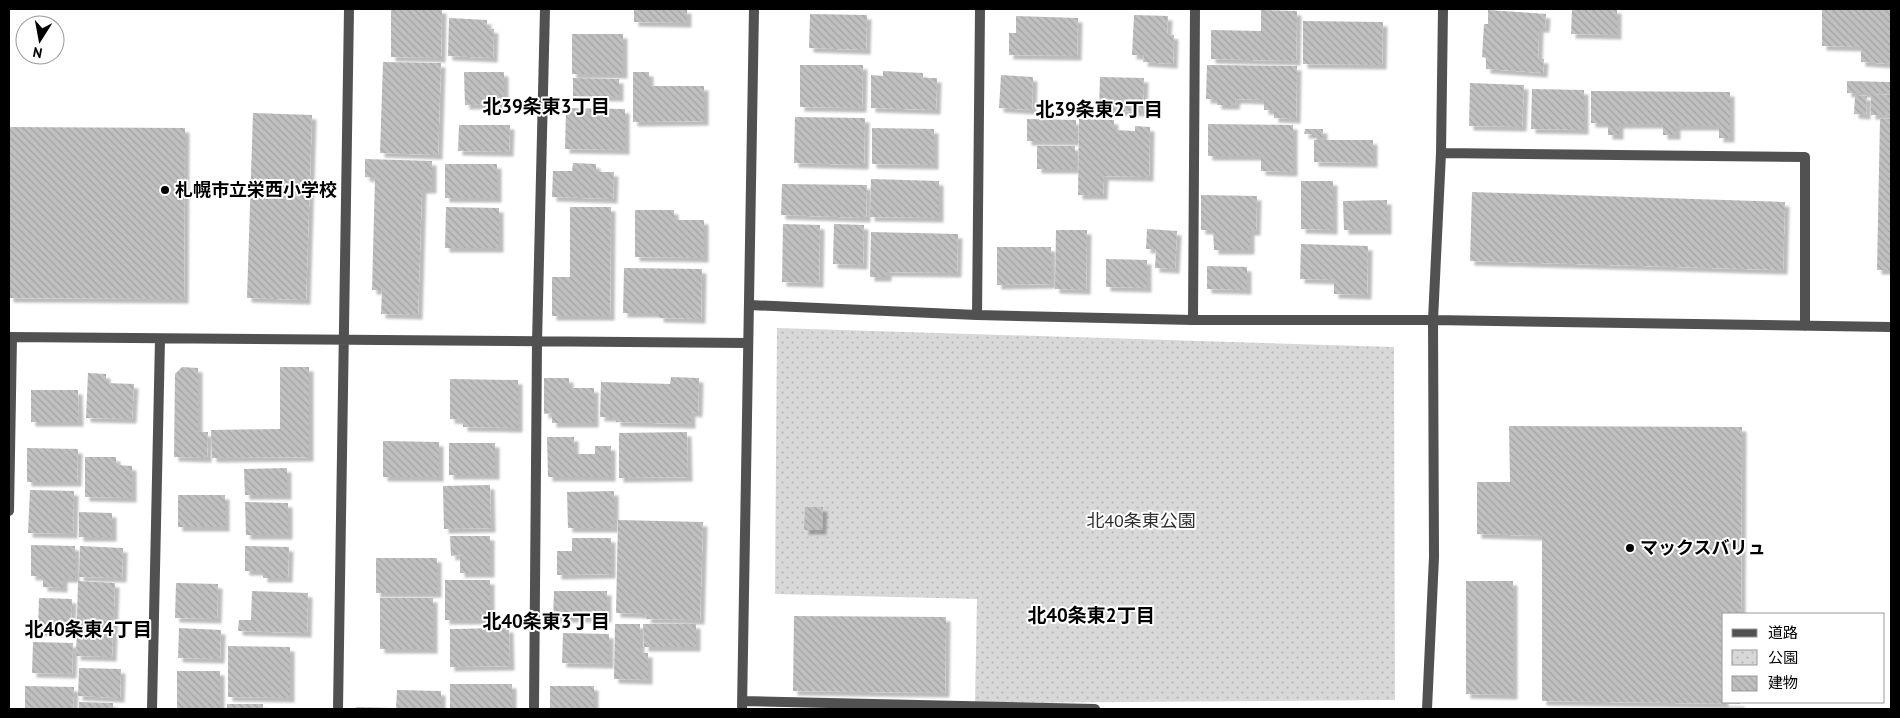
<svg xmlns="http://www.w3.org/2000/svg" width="1900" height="718" viewBox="0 0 1900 718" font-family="'PT Sans','Noto Sans JP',sans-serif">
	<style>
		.park { fill: url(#park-dots) }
		.building { fill: url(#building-back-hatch); filter: url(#shadow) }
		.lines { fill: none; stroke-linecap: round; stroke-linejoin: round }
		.minor { stroke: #515151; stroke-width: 10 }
		.poi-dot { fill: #000; stroke: #fff; stroke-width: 2 }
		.labels { text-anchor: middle; stroke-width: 4; stroke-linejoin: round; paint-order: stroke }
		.poi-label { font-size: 18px; font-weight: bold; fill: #000; stroke: #fff; text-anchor: start }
		.park-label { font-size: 18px; fill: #2f2f2f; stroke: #fff }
		.neighbourhood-label { font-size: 19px; font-weight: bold; fill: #000; stroke: #fff }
	</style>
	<defs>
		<pattern id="park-dots" width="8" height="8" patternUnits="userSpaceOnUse" patternTransform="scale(1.25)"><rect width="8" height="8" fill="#d8d8d8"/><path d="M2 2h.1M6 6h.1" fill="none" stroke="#b8b8b8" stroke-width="1.8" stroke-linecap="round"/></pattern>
		<pattern id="building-back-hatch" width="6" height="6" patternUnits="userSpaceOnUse" patternTransform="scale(1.25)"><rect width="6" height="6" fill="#c0c0c0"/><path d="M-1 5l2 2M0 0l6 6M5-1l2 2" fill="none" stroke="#a3a3a3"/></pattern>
		<filter id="shadow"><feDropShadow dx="4.5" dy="4.5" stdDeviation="1" flood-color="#0004"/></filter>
	</defs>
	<rect width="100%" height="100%" fill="#fff"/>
	<path class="park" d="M777,328L1394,347L1395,700L975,703L977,599L775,594Z"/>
	<path class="building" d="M391,9H442L441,58L391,57Z
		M634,9H687V23L634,22Z
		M1572,9H1617V35L1571,34Z
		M1822,9H1891V64L1861,62V47L1822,46Z
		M1261,10L1297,11L1296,61L1211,59V30L1261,31Z
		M1488,10L1546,14L1545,28H1539L1538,59H1544L1543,73L1486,69V58L1482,57L1484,24H1488Z
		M810,14L867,15L866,50L809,48Z
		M1134,15L1168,16L1167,34L1174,35L1173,64L1143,62L1144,55H1132Z
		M1016,16L1078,18L1077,56L1009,55V33H1016Z
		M449,18L487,20V28L494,29L493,58L448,56Z
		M1303,21L1383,22L1382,65L1303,64Z
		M572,34H623V74H572Z
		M383,62L441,63L438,155L380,153Z
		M800,65H863L862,108L800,107Z
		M1207,65L1297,66L1296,119L1274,118V110H1264V100L1236,99L1235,105H1217V99H1206Z
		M883,71L923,73V78H937L936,110L871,108V75L883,76Z
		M464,72H504V104L465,105Z
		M633,72H649V86H704V121L633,122Z
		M1001,75L1033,77L1032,110L999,108Z
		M1100,77L1144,78L1143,112L1099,110Z
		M573,78L619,79V97L573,96Z
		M1847,81L1891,82V93H1847Z
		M1470,83L1524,85L1522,127L1469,126Z
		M1532,89L1584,90V130L1531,129Z
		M1591,91L1730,92V138H1719V126H1676V135H1663V124H1619V135H1608V123H1591Z
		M1871,94L1891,95V115H1871Z
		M1855,95L1867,96L1866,115L1854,114Z
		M566,108L625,109V150L565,149Z
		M253,113L312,115L306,300L247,298Z
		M795,117L865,118L864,165L794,163Z
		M1027,119L1076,120V141H1027Z
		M1079,119L1114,120V130L1135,131V126L1150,127L1149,177L1104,176L1103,195H1078Z
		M1880,119H1891V270H1877Z
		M1208,124L1293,125V172L1261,171V156H1208Z
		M459,125H510L509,152L458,151Z
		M9,127L185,128L184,299L9,298Z
		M872,128L934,129V165L872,164Z
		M1305,129H1323V137H1312V134H1304Z
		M1314,140H1373V163L1314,162Z
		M1037,146H1075V169H1037Z
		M365,159L432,161V189H422L418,315L381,314L382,290H372L375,178L365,177Z
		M573,163L596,164V172H614L613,199L552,197L553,171H572Z
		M445,164H497V198H445Z
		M871,179L939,181V218L870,217Z
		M1301,181H1333V230L1301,229Z
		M782,184L867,185L866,218L781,215Z
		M1472,192L1785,202L1783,270L1470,261Z
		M1201,195L1257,196L1256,231H1250V250H1214L1213,230H1201Z
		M1387,200V230H1344L1343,201Z
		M446,207L499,208V248H445Z
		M570,207H611L610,316H552V277H570Z
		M635,210H674V220H704V258L635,257Z
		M783,224L820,225L819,283L782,282Z
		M834,224L864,225L863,265L833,264Z
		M1147,229L1177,231L1175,269L1155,268L1156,249H1146Z
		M1056,230H1087L1086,290L1055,289Z
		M871,232L958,234L957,273L887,272V277H870Z
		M1301,244L1368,246L1367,295L1334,294V280L1300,279Z
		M997,247H1051V284L997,285Z
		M1106,259L1147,260V288L1106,287Z
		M1207,266L1247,267V290L1207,289Z
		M624,268L702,269L701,319L659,318V313H623Z
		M182,367L198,368V432H208L207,458L174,457L175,374Z
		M280,367H309V457L212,458L211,430L280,429Z
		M88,373L106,374V383L134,384L132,419L86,418Z
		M671,377L699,378L698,413L691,412V424L616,422V417H600L601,382L670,384Z
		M544,378H569V388H594V423H552V413L544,414Z
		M450,379L518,380V428L463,427V420L450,419Z
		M31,390H78L79,422H31Z
		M1509,426L1742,427L1741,614H1724V702H1740V704L1542,701V536L1477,534V482H1510Z
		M687,432L688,477L619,478V433Z
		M547,437H574V454H595V446H611V477H548Z
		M383,441L439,442V477H383Z
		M449,443H495V475H449Z
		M27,448L78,449L77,482H27Z
		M85,457H116V465L132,466V498L85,497Z
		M287,468V495H245L244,469Z
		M490,485L491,528L444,529L443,486Z
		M30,490L74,491L73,534L28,533Z
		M614,491V528H568L567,492Z
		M178,495H225V527H178Z
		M245,502L288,503V535H246Z
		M805,507H823L822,530H804Z
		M79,512L112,513V537H79Z
		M618,520L703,522L700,620L646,619L647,614L616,613Z
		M450,536H490V573H460V555L451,556Z
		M572,538H611V574L557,575V551H572Z
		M31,545L75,546V578H63V588L43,587V576H31Z
		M80,546L123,548L122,578L79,577Z
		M245,546L289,547L288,578H263V571H245Z
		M376,558H437V593H376Z
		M445,580H490V620H445Z
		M78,581L115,583L112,657L76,656Z
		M1466,581H1513V695L1466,694Z
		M176,583L218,584L217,619L175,618Z
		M252,591L308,593L307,633L238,631L239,620H251Z
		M554,591H607V618H553Z
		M39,598L72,599L71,632L38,631Z
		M380,598H433V649H380Z
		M794,616L946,617L945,693L793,691Z
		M615,624H640V653H648V680L614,679Z
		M643,624H696V647H644Z
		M179,628L221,630L220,659L178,658Z
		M509,628L510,666L450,667V629Z
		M563,633L609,634V664L562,663Z
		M33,642L73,643L72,674L32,673Z
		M228,646L290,647V698L228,697Z
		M79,668L121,669L120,698L78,696Z
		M177,671H220V709H177Z
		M450,684H512V709H450Z
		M25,686L74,687L73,709H25Z
		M550,686H594V709H550Z
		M397,690L441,691V709H356V707L396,708Z
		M79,702L113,703V709H79Z
		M227,704H263V709H227Z"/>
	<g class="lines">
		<path class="minor" d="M1441,153L1805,157V326
			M749,305L977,315L1193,320H1433L1891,327
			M977,315L980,9
			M1193,320L1195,9
			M9,337L747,343
			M9,511L12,337
			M742,701L1095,709
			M152,709L160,339
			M338,709L349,9
			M534,709L537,343L545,9
			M742,709L754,9
			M1427,709L1434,557L1433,320L1441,153L1443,9"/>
	</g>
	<g class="poi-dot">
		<circle cx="165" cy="190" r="5"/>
		<circle cx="1630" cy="548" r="5"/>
	</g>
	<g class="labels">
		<g class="poi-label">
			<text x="175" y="196">札幌市立栄西小学校</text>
			<text x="1640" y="554">マックスバリュ</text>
		</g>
		<g class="park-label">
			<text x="1141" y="527">北40条東公園</text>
		</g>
		<g class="neighbourhood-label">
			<text x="546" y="113">北39条東3丁目</text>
			<text x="1099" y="116">北39条東2丁目</text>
			<text x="1091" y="622">北40条東2丁目</text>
			<text x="546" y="628">北40条東3丁目</text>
			<text x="88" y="636">北40条東4丁目</text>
		</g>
	</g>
	<rect width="1900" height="718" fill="none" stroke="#000000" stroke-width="20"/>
	<rect x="1722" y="613" width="162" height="90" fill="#ffffff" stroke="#999999"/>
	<rect x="1732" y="629" width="25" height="8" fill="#515151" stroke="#999999"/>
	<text x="1768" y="638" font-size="15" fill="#000000">道路</text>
	<rect x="1732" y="650" width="25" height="15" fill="url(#park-dots)" stroke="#999999"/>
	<text x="1768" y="663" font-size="15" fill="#000000">公園</text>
	<rect x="1732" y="676" width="25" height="15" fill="url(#building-back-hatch)" stroke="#999999"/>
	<text x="1768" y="688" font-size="15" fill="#000000">建物</text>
	<g transform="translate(40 40) rotate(191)"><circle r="24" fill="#ffffff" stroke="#999999"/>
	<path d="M0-4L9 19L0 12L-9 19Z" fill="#000000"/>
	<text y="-8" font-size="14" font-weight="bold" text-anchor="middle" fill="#000000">N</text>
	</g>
</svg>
